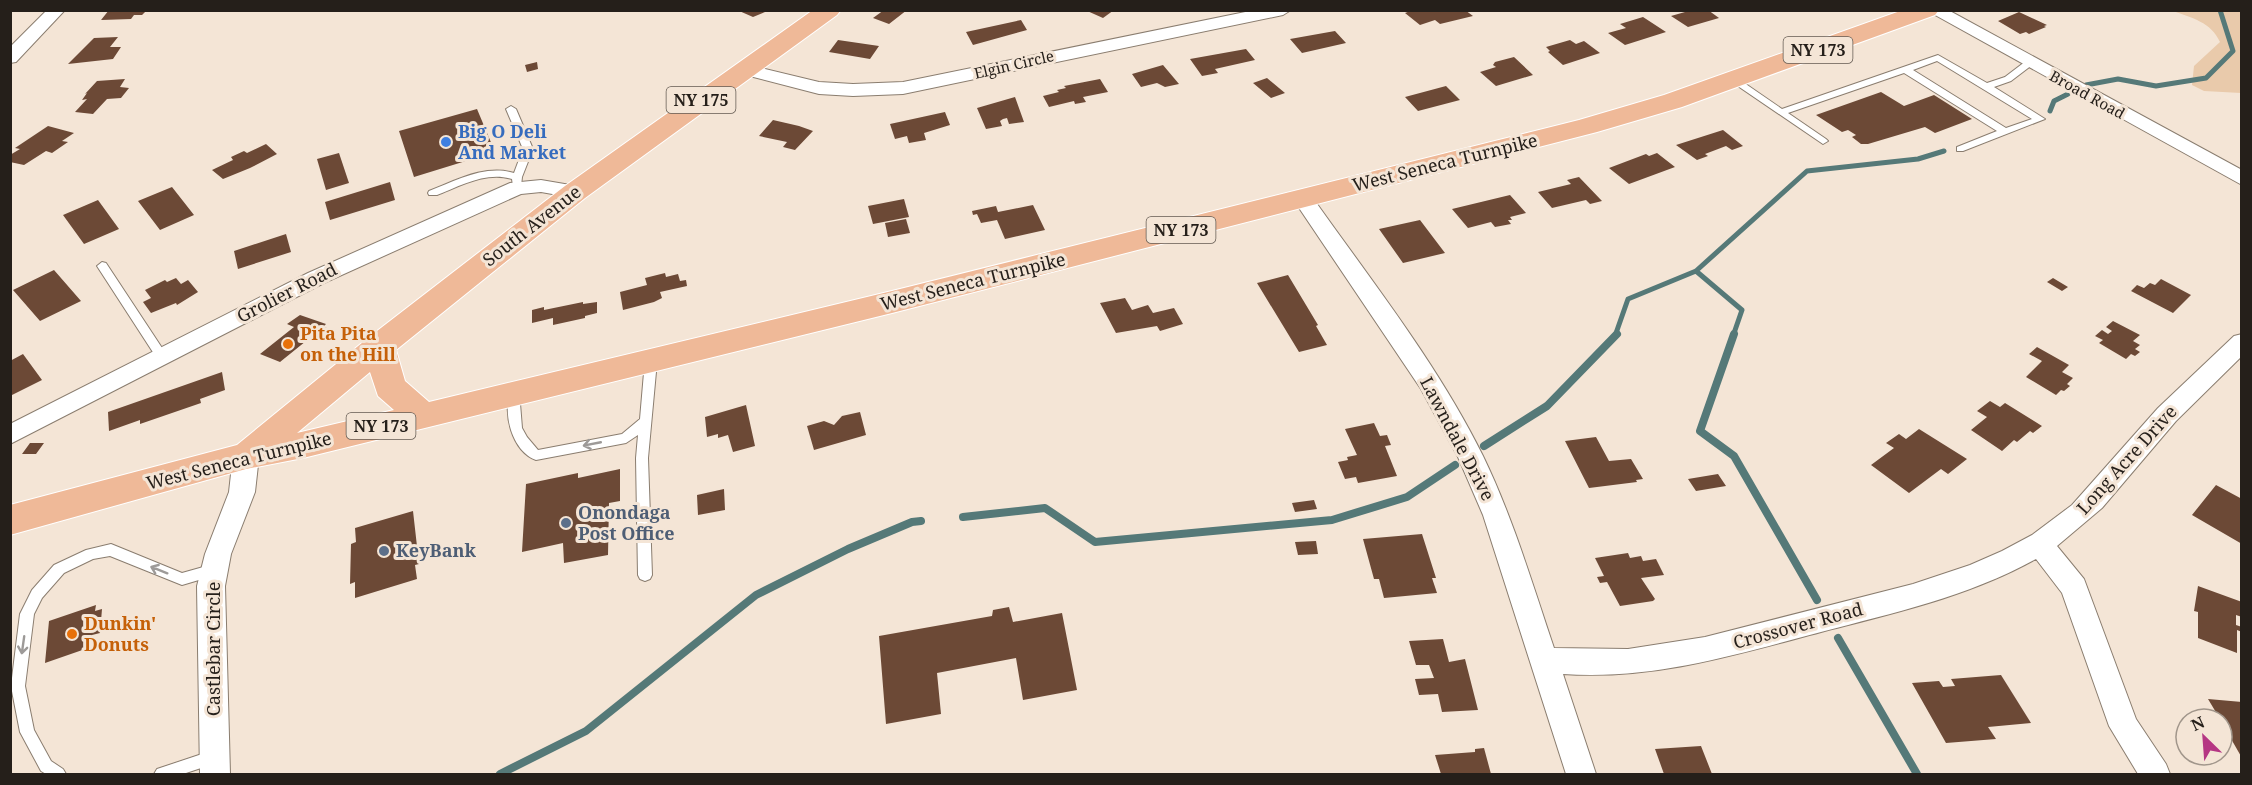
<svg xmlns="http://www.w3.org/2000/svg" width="2252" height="785" viewBox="0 0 2252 785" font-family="'Noto Serif',serif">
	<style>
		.green { fill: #e9caab }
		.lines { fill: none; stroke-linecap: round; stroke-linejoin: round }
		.stream-far1 { stroke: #557978; stroke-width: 5 }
		.stream { stroke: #557978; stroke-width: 8 }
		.building { fill: #6c4936 }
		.lane-casing { stroke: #8a7d6f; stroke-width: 2 }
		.street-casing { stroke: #8a7d6f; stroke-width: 2 }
		.primary-casing { stroke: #fff; stroke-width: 2 }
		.lane { fill: #fff; fill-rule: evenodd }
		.street { fill: #fff; fill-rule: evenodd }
		.primary { fill: #efb998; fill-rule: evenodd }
		.oneway { stroke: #9d9a98 }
		.shop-dot { fill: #3f7fe0; stroke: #f4e5d6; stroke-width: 2 }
		.food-dot { fill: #e8710a; stroke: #f4e5d6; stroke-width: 2 }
		.service-dot { fill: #5c6f8a; stroke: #f4e5d6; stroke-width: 2 }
		.labels { text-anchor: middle; stroke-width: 6; stroke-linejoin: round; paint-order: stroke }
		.far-street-label { font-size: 15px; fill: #251f1a; stroke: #f4e5d6 }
		.shield { fill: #f4e5d6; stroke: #635a52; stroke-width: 1.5 }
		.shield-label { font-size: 16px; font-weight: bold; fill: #251f1a }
		.shop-label { font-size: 18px; font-weight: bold; fill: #366cbe; stroke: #f4e5d6; text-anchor: start }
		.street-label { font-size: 18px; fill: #251f1a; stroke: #f4e5d6 }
		.food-label { font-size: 18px; font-weight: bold; fill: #c56008; stroke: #f4e5d6; text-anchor: start }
		.service-label { font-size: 18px; font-weight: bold; fill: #4e5e75; stroke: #f4e5d6; text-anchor: start }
	</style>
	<rect width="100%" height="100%" fill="#f4e5d6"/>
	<path class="green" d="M2173,11H2241V93L2204,91L2192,85L2194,66L2220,42C2211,22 2192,18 2173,11Z"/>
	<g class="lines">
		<path class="stream-far1" d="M2086,85L2118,79L2156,86L2206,78L2233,51L2220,10
			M2050,111L2054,101L2068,94
			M1696,271L1742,310L1733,336
			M1615,336L1628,299L1696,271L1807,171L1918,159L1944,151"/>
		<path class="stream" d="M1734,334L1700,431L1734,456L1817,600
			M1484,446L1547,406L1617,334
			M963,517L1045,508L1095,542L1332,520L1407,497L1455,465
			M1838,638L1917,774
			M500,774L586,731L756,595L848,549L912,522L921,521"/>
	</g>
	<path class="building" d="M109,10H147L142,15H134L131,19L101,20Z
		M737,10H762L765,12L753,17Z
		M884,10H907L889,24L873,18Z
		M1085,10H1114L1103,18Z
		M1413,10H1465L1473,16L1440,24L1435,20L1420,25L1405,13Z
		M1683,10H1708L1719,18L1688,27L1671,16L1685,12Z
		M2019,12L2047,25L2044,26L2046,27L2029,34L2026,32L2020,34L1998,21Z
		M1643,17L1666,32L1625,45L1608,33L1626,28L1620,24Z
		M1021,20L1027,30L973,45L966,32Z
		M1335,31L1346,43L1302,53L1290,39Z
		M118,37L110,47H121L113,59L68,64L94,38Z
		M838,40L879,46L870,59L829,52Z
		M1570,40L1576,44L1584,41L1600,53L1563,65L1548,52L1550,51L1546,47Z
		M1246,49L1255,60L1215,69L1218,73L1202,76L1190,59Z
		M1514,57L1533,75L1496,86L1480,72L1496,67L1493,65L1495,62Z
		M537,62L538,69L527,72L525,65Z
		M1163,65L1179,84L1165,87L1157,83L1141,87L1132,74Z
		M1267,78L1285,93L1271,98L1253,83Z
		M125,79L120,87L129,88L121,98L107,99L93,114L75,112L87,99L82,100L87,93L85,94L97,81Z
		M1100,79L1108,92L1083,97L1086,102L1075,104L1074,101L1049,107L1043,96L1059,92L1057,90L1066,88L1064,86Z
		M1446,86L1460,100L1418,111L1405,97Z
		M1881,92L1904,106L1934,95L1972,119L1935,133L1925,127L1868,144H1861L1852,137L1856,135L1848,130L1842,132L1816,115Z
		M1015,97L1024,122L1009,124L1007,118L1003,119L1000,121L1002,126L986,129L977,108Z
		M477,109L495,152L414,177L399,131Z
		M945,112L950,125L924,133L926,140L909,143L907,136L895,139L890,124Z
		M773,120L799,126L813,131L795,150L783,147L787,142L759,136Z
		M48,126L74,133L62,141L68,142L52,153L46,151L24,165L10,162V155L20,149L15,148Z
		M1723,130L1743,146L1732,150L1726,146L1705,154L1708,156L1697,160L1676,145Z
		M266,144L277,154L250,168L223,179L212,170L233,160L231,157L244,151L247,153Z
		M339,153L349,183L326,190L317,159Z
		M1657,153L1675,167L1629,184L1609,168L1646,154L1649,156Z
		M1579,177L1602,201L1590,204L1586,200L1552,208L1538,192L1571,184L1567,180Z
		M390,182L395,200L330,220L325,202Z
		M172,187L194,215L160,230L138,201Z
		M1510,195L1526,213L1510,217L1512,220H1508L1511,224L1495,227L1491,222L1468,228L1452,209Z
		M904,199L909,217L873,224L868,206Z
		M98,200L119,229L84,244L63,215Z
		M1033,205L1045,230L1005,239L997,220L981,223L977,214L973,215L972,211L996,206L998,212Z
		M906,219L910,233L888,237L885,223Z
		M1420,220L1445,253L1403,263L1379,229Z
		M286,234L291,252L238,269L234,251Z
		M54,270L81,301L40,321L13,290Z
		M665,273L666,277L678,274L680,281L686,280L687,286L660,292L662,298L654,302L623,310L620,292L647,285L645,278Z
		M1288,275L1318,325L1316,326L1327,345L1299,352L1257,283Z
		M176,278L181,284L188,280L198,292L177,305L176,303L151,313L143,302L151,298L145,290L165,280L167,282Z
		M2053,278L2068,287L2062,291L2047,282Z
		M2161,279L2191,295L2173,313L2131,291L2137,285L2144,288L2150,283L2155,285Z
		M1125,298L1132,310L1148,305L1153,313L1174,308L1183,324L1160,331L1157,326L1116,333L1100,303Z
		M583,302V304L597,302V313L585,316V318L553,325V318L532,323V310L544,307V310Z
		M300,315L326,324L323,327L327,328L316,333L280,362L260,354L294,327L287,324Z
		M2113,321L2140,335L2133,341L2140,345L2135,349L2140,352L2135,356L2131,354L2126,359L2099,343L2103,340L2095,336L2102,330L2108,334L2112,331L2106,327Z
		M2037,347L2069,365L2062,372L2073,378L2067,384L2070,386L2064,391L2061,390L2056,395L2026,377L2042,361L2029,354Z
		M23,354L42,380L12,395L10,361Z
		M222,372L225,390L200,399L201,403L140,424V420L109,431L108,412Z
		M1990,401L2000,407L2005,403L2042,426L2033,433L2030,431L2017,442L2014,440L2002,451L1971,430L1987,417L1977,411Z
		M746,405L755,446L733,452L728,435L718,438V434L707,437L705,417Z
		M860,412L866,435L814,450L807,426L824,421L834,425L842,416Z
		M1374,423L1380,436L1387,435L1391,445L1385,446L1397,476L1358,483L1356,477L1345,479L1338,462L1348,460L1347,457L1357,455L1345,429Z
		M1919,429L1967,459L1948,474L1941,469L1909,493L1871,465L1894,448L1886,443L1899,434L1906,439Z
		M1596,437L1609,461L1631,459L1643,479L1636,480L1637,482L1589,488L1565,441Z
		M30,443H44L36,454H22Z
		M620,469V501L609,503L608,555L564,563L563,543L522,552L526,484L578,473V478Z
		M1718,474L1726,486L1696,491L1688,479Z
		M2216,485L2242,499V544L2192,515Z
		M724,489L725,510L698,515L697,495Z
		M1314,500L1317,509L1295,512L1292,503Z
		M413,511L419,564L415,565L417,579L355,598V582L350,584L351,544L356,542L355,528Z
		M1422,534L1436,578H1432L1437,593L1384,598L1379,579H1374L1363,539Z
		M1316,541L1318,554L1298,555L1295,542Z
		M1628,553L1630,558L1641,556L1643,561L1656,559L1664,575L1641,578L1655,599L1653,601L1620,606L1607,582L1600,583L1597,577L1604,576L1595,558Z
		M2198,586L2242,602V617L2236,615V625L2242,627V632L2237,630V653L2198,638V612L2194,611Z
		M96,605L95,611L102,609L100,633L92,635L91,647L45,663L49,621Z
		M1009,607L1013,622L1062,613L1077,690L1023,700L1016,658L937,673L941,714L886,724L879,636L992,616L993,610Z
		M1443,639L1449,662L1465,659L1478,710L1442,712L1438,694L1419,695L1415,679L1434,678L1429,665H1416L1409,641Z
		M2001,675L2031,723L1988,727L1996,739L1946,743L1912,683L1939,681L1943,687L1955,686L1951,679Z
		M2208,699L2242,702V758L2222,723V719H2220Z
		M1701,746L1712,774H1664L1655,749Z
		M1484,748L1491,774H1441L1435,755L1475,752V749Z"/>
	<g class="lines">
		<defs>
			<path id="lane" d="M1938,55L1987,83L2005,77L2026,61H2032V65L2011,81L1994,87L2045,119L1963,151H1957V147L1997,131L1904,73L1788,113L1826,139L1828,141L1823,144L1729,80L1734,77L1737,78L1782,109ZM1937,61L2032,119L2006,128L1913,70Z
				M511,106L516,109L533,149L522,177L521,186H513L512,179C486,171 460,186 437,195H429L428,193L429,191C455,181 485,164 514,173L523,149L506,109Z
				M102,262L106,263L166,354L168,357L166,360H158L97,266Z
				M651,357L657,361L648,458L652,575L650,579L645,581L640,579L638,575L636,458L638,435L626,443L536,460C512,451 502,413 511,391H519L522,428L527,437L538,450L622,434L640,419L645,361Z
				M111,544L182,573L214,564L219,566L221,570L219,574L182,585L110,556L93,559L64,573L42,598L34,614L25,686L34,730L51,761L63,769L66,774H46L41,771L20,732L11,686L20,614L32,590L54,565L86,550Z
				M214,750L219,752L222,757L219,762L183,774H154L157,769Z"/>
			<path id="street" d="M47,10H65L16,62L10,63V47Z
				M1255,10H1291L1283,15L903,94L853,96L819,94L738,73L735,69L738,65L744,64L819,82L853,84L903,82Z
				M1926,10H1948L2242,170V185Z
				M541,180L582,187L585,192L582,197L575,198L541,192L521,194L324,283L10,444V424L308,273L510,183Z
				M1303,192L1310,194C1370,279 1437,363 1483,456C1513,518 1532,583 1554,648L1628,649L1705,637L1913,584L1970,565L2002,551L2032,535L2072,505L2158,408L2234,336L2242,334V356L2176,421L2102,508L2057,546L2084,579L2136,719L2166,764L2170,774H2138L2109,726L2062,593L2036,559C1970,596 1894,613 1821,632C1734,655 1655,680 1563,674L1596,774H1566L1483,515L1458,457L1421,389L1293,199L1296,194Z
				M246,446L255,449L259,456L255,492L231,554L225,586L230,774H200L197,586L205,554L229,492L233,456L237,449Z"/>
			<path id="primary" d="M813,10H841L837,15L585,198L396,350L405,381L429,402L892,291L1579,120L1664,95L1903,10H1939L1935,15L1682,107L1597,132L892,313L303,458L246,469L10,535V505L237,445L368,338L565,186ZM370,372L378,396L394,410L297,433Z"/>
		</defs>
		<use href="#lane" class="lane-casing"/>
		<use href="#street" class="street-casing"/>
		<use href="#primary" class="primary-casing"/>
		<use href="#lane" class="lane"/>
		<use href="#street" class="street"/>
		<use href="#primary" class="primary"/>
	</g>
	<defs><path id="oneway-shaft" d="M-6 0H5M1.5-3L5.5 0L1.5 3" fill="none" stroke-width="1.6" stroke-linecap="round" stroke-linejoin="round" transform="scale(1.5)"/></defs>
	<g class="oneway">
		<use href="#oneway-shaft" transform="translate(592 444) rotate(169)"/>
		<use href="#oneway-shaft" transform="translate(159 570) rotate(-158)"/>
		<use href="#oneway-shaft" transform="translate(23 645) rotate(98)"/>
	</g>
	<circle class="shop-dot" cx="446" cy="142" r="6"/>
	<g class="food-dot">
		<circle cx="288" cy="344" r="6"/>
		<circle cx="72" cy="634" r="6"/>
	</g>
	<g class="service-dot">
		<circle cx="566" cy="523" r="6"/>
		<circle cx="384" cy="551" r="6"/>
	</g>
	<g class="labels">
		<g class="far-street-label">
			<text transform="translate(1014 65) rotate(-13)" y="5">Elgin Circle</text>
			<text transform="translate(2087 95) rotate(29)" y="5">Broad Road</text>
		</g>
		<g class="shield">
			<rect x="1783.5" y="37" width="69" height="26" rx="4.5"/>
			<rect x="666.5" y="87" width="69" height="26" rx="4.5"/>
			<rect x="1146.5" y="217" width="69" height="26" rx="4.5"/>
			<rect x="346.5" y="413" width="69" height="26" rx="4.5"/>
		</g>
		<g class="shield-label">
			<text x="1818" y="56">NY 173</text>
			<text x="701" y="106">NY 175</text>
			<text x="1181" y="236">NY 173</text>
			<text x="381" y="432">NY 173</text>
		</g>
		<g class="shop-label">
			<text x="458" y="138">Big O Deli<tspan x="458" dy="21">And Market</tspan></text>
		</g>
		<g class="street-label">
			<text transform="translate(1445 163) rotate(-14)" y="6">West Seneca Turnpike</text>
			<text transform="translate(532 226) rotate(-38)" y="6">South Avenue</text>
			<text transform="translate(973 282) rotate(-14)" y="6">West Seneca Turnpike</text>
			<text transform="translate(287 293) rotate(-27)" y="6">Grolier Road</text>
			<text transform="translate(1457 439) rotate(62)" y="6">Lawndale Drive</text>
			<text transform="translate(2127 460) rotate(-48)" y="6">Long Acre Drive</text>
			<text transform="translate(239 461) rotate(-14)" y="6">West Seneca Turnpike</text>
			<text transform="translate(1798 626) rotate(-15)" y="6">Crossover Road</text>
			<text transform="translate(214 649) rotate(-90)" y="6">Castlebar Circle</text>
		</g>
		<g class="food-label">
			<text x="300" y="340">Pita Pita<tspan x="300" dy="21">on the Hill</tspan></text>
			<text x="84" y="630">Dunkin'<tspan x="84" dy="21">Donuts</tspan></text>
		</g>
		<g class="service-label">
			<text x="578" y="519">Onondaga<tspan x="578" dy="21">Post Office</tspan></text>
			<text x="396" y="557">KeyBank</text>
		</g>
	</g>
	<rect width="2252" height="785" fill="none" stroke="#251f1a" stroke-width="24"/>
	<g transform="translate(2204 737) rotate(335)"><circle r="28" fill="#f4e5d6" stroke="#a1968b" stroke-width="1.5"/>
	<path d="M0-4.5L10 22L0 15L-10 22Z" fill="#b53683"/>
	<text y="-9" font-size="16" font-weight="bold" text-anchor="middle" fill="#251f1a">N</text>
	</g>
</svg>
